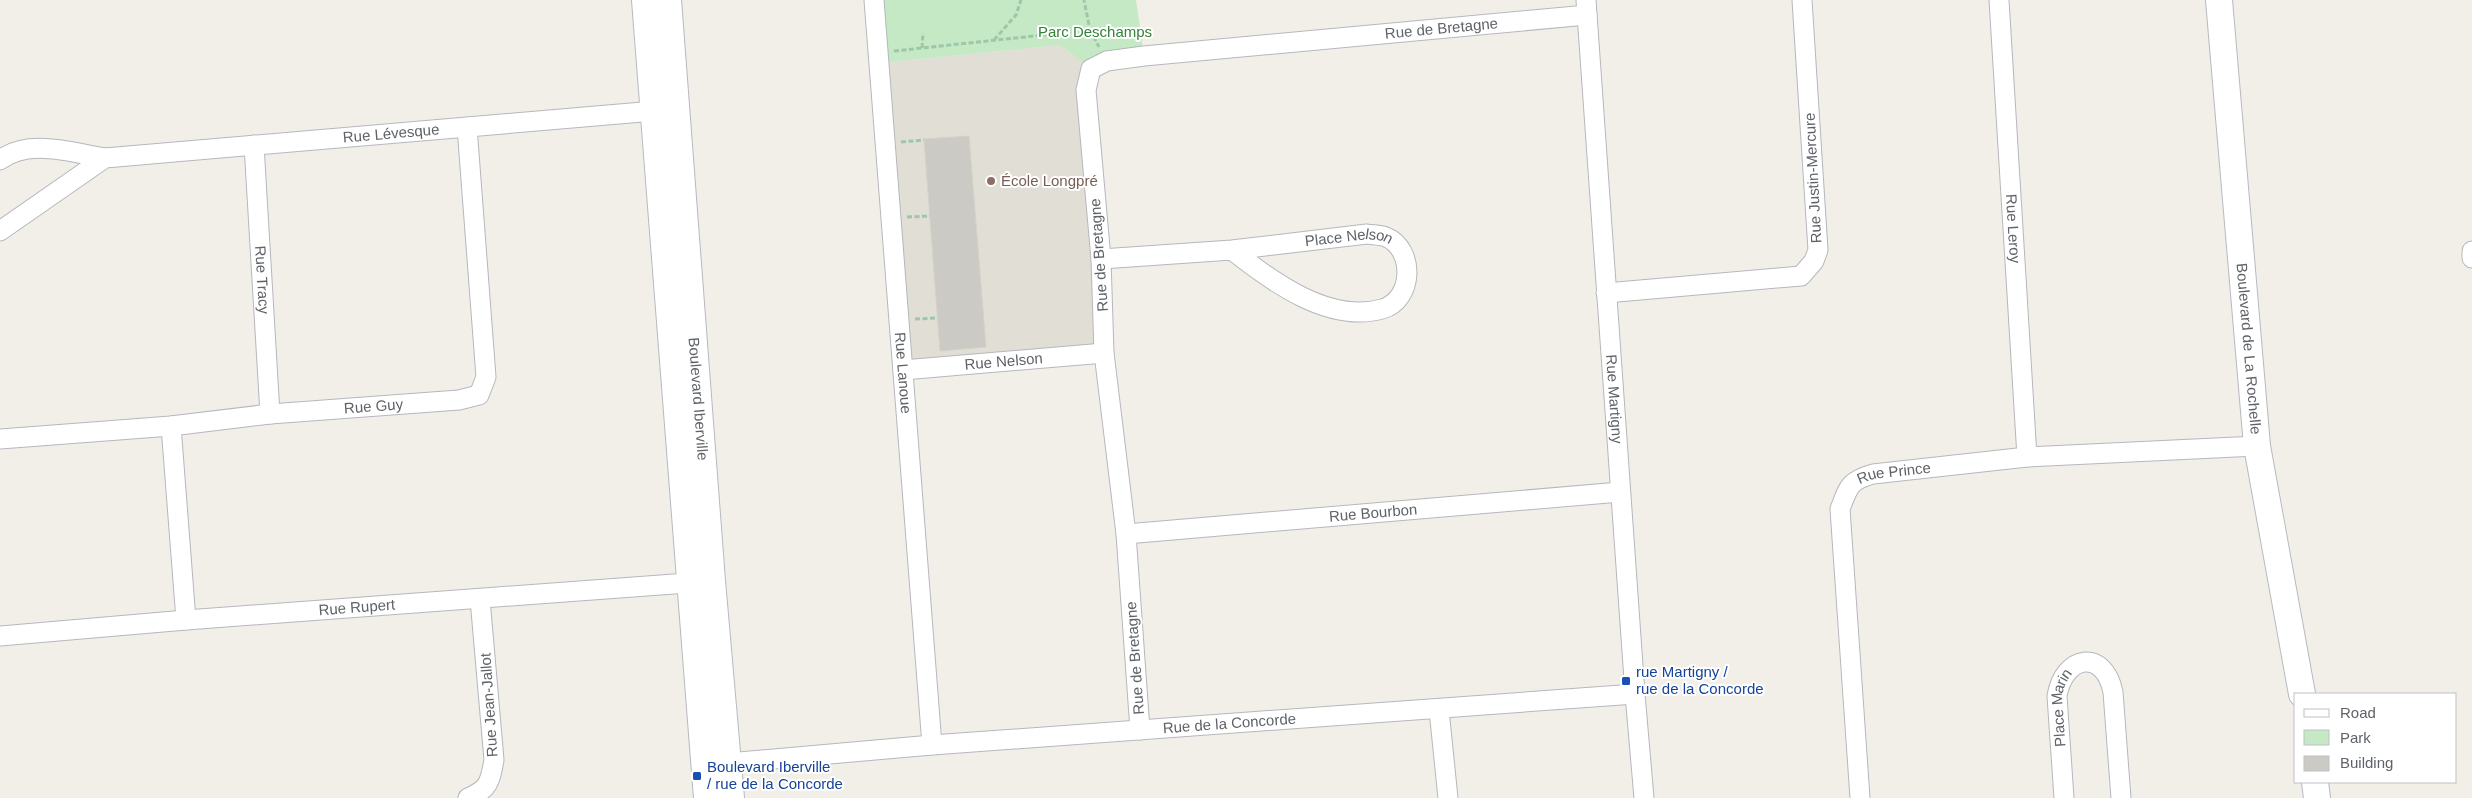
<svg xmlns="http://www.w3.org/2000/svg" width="2472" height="798" viewBox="0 0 2472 798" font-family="Helvetica,sans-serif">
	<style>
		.education { fill: #e1ded6 }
		.green { fill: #c5e8c5 }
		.building { fill: #cccac5; stroke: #d6d1c6 }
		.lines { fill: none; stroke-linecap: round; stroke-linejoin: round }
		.street-casing { stroke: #b5b8bc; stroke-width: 21 }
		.secondary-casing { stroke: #b6babf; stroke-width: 28 }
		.path { stroke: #9cc7a9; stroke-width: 3; stroke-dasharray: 5 2.5; stroke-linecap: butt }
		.street { stroke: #fff; stroke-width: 19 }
		.secondary { stroke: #fff; stroke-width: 26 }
		.education-dot { fill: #8d6e63; stroke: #fff; stroke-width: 2 }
		.transit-dot { fill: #1a4fb4; stroke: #fff; stroke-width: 2 }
		.labels { text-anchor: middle; stroke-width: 4; stroke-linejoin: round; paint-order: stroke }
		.street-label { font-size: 15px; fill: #5f6368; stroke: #fff }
		.park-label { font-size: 15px; fill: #348238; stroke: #fff }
		.education-label { font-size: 15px; fill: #785e54; stroke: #fff; text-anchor: start }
		.transit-label { font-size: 15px; fill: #164399; stroke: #fff; text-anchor: start }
	</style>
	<rect width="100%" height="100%" fill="#f1efe8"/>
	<path class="education" d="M1060,45L1091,69L1104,353L903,370L879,63Z"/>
	<path class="green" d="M874,0H1136L1144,56L1091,69L1060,45L879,63Z"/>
	<path class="building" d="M969,136L986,347L940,351L924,139Z"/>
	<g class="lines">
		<defs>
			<g id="street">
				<path id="s1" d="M874,0L932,745"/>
				<path id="s2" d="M1586,0L1635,694L1644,798"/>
				<path id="s3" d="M1999,0L2027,457"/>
				<path id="s4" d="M254,145L270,414"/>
				<path d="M0,160C29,138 72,153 105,158"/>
				<path id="s5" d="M0,231L105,158L666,110"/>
				<path d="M2472,251V258"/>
				<path id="s6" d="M1101,259L1232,250L1367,234C1373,235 1381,235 1386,237C1415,249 1414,300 1382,309C1329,324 1271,281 1232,250"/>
				<path d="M1606,293L1801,276L1814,261L1818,250L1802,0"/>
				<path id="s7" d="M903,370L1104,353"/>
				<path d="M171,426L186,620"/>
				<path id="s8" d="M0,439L171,426L270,414L459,400L479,395L486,377L467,127"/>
				<path id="s9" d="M1126,534L1620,492"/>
				<path id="s10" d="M0,636L186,620L701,582"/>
				<path d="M1439,710L1448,798"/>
				<path id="s11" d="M1140,730L1126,534L1104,353L1101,259L1086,90L1091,69L1107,61L1144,56L1587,15"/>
				<path id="s12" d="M716,764L932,745L1635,694"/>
				<path d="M468,798C489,789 490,782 494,760L480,599"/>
				<path id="s13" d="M1860,798L1840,509C1849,486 1849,481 1873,474L2027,457L2257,446"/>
				<path id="s14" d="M2064,798L2057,696C2064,655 2104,648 2113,692L2121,798"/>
			</g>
			<g id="secondary">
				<path d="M645,0L707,798"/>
				<path id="s15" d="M668,0L712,581L731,798"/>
				<path id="s16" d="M2219,0L2257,446L2302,694"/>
				<path d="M2315,782L2317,798"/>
			</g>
		</defs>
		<use href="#street" class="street-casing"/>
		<use href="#secondary" class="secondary-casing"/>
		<path class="path" d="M1090,30L1099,47
			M994,40L1016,15L1021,0
			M922,48L923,33
			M894,51L1090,30L1084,0
			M901,142L924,140
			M907,217L930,216
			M915,319L937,318"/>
		<use href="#street" class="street"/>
		<use href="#secondary" class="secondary"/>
	</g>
	<circle class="education-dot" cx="991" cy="181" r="5"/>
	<g class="transit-dot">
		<rect x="1621" y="676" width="10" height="10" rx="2.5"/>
		<rect x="692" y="771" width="10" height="10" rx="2.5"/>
	</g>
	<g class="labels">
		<g class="street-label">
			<text dy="5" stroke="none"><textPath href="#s11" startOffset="1018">Rue de Bretagne</textPath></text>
			<text dy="5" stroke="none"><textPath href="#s5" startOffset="415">Rue Lévesque</textPath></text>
			<text transform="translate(1813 178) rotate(-93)" y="5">Rue Justin-Mercure</text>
			<text dy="5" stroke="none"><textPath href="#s3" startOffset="229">Rue Leroy</textPath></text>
			<text dy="5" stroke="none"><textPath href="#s6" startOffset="249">Place Nelson</textPath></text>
			<text transform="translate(1099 255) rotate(-94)" y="5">Rue de Bretagne</text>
			<text dy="5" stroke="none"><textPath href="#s4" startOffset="135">Rue Tracy</textPath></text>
			<text dy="5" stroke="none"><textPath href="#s16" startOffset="350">Boulevard de La Rochelle</textPath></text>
			<text dy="5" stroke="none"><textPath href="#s7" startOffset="101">Rue Nelson</textPath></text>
			<text dy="5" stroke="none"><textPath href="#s1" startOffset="374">Rue Lanoue</textPath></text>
			<text dy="5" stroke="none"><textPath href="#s15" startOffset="400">Boulevard Iberville</textPath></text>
			<text dy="5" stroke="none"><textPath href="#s2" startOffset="400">Rue Martigny</textPath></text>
			<text dy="5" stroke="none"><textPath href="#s8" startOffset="375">Rue Guy</textPath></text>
			<text dy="5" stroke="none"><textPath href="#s13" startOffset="362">Rue Prince</textPath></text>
			<text dy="5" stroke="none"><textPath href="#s9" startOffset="248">Rue Bourbon</textPath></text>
			<text dy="5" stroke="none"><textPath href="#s10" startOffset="358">Rue Rupert</textPath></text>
			<text transform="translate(1135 658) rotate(-94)" y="5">Rue de Bretagne</text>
			<text transform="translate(489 705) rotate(-94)" y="5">Rue Jean-Jallot</text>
			<text dy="5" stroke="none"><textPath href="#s14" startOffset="91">Place Marin</textPath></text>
			<text dy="5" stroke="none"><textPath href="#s12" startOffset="515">Rue de la Concorde</textPath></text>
		</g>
		<g class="park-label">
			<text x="1095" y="37">Parc Deschamps</text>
		</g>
		<g class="education-label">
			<text x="1001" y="186">École Longpré</text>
		</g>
		<g class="transit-label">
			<text x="1636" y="677">rue Martigny /<tspan x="1636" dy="17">rue de la Concorde</tspan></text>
			<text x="707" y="772">Boulevard Iberville<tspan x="707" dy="17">/ rue de la Concorde</tspan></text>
		</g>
	</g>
	<rect x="2294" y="693" width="162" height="90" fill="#ffffff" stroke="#bfc1c3"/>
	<rect x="2304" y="709" width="25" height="8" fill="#ffffff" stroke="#bfc1c3"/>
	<text x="2340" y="718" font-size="15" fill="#5f6368">Road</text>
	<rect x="2304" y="730" width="25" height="15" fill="#c5e8c5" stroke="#bfc1c3"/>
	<text x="2340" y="743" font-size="15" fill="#5f6368">Park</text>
	<rect x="2304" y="756" width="25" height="15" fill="#cccac5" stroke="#bfc1c3"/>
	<text x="2340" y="768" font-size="15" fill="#5f6368">Building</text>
</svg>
